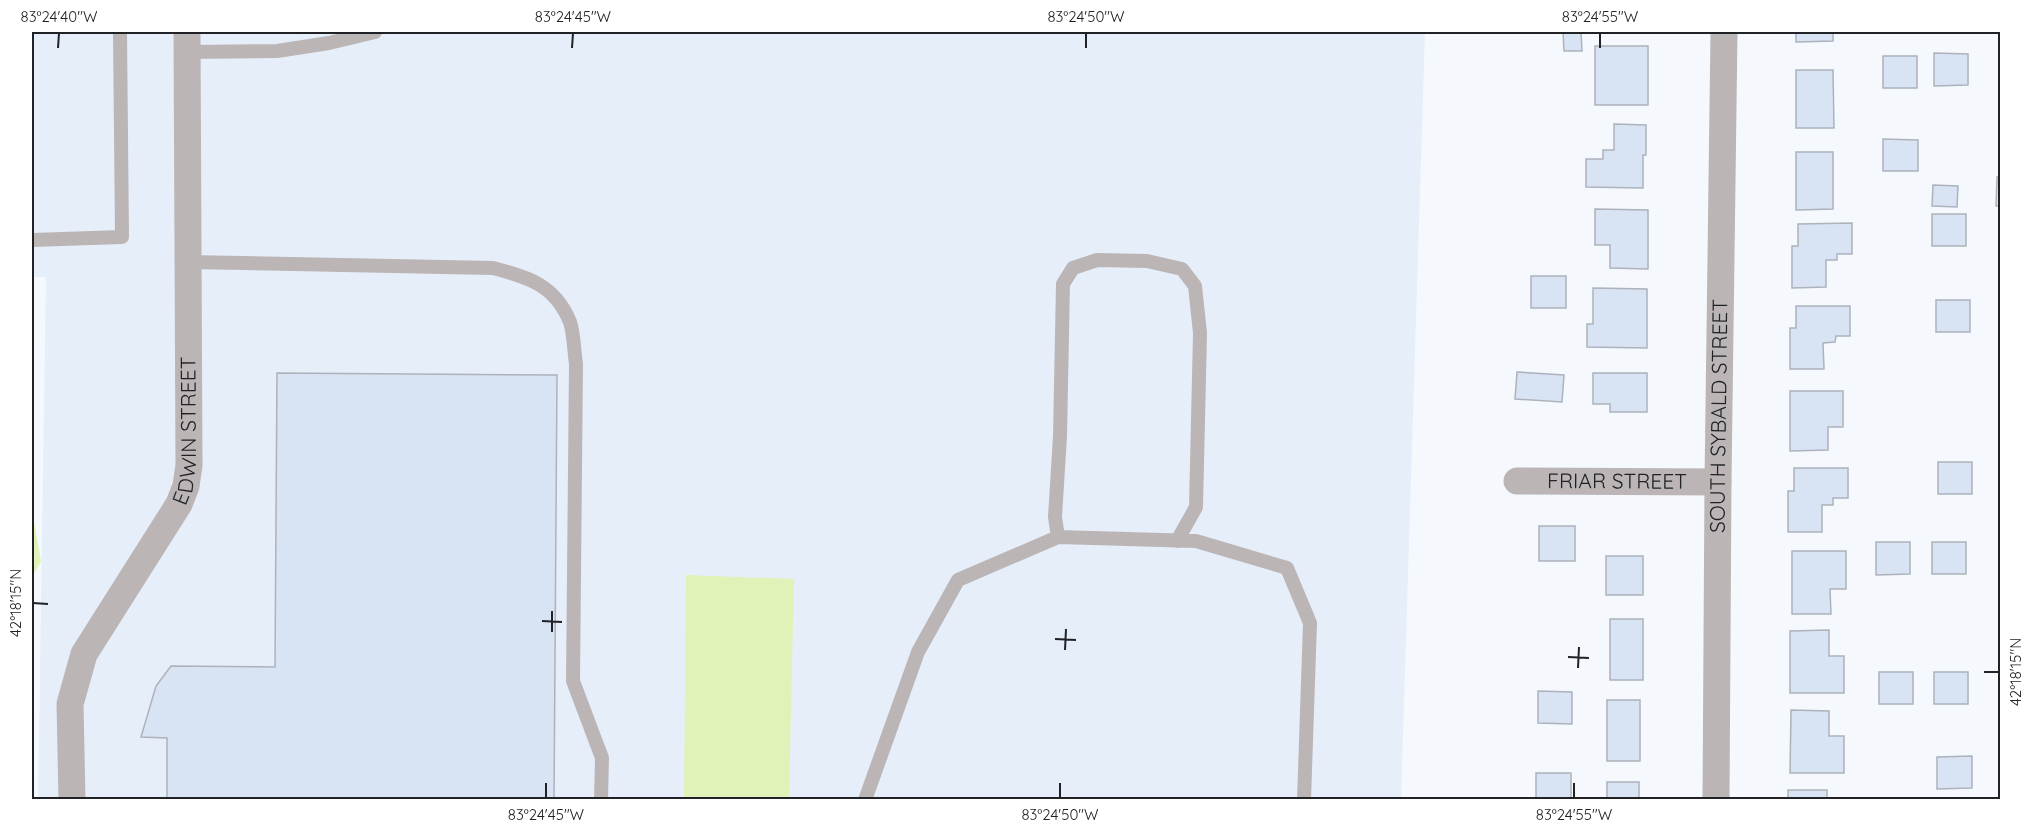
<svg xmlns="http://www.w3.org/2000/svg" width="2032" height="831" viewBox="0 0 2032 831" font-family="Quicksand,sans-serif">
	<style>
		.built { fill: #e6eefa }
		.green { fill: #e0f2b7 }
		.building { fill: #d8e3f4; stroke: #adb2bb; stroke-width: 1.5 }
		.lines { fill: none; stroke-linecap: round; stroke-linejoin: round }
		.service { stroke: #bbb6b5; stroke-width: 14 }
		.minor { stroke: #bbb6b5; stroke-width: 27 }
		.ticks { fill: none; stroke: #202225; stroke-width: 2 }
		.labels { text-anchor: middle; stroke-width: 5; stroke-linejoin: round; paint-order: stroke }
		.street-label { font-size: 21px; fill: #202225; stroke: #fff }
		.neatline { fill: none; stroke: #202225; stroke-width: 2 }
		.ticks-label { font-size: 15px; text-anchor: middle; fill: #202225 }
	</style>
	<rect width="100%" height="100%" fill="#f5f9fe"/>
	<path class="built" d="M32,32H1425L1401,799H38L46,277H32Z"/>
	<path class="green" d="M32,511L41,561L32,577Z
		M686,575L794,579L789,799H684Z"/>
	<path class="building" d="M1563,32H1581L1582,51H1564Z
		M1796,32H1833V41L1796,42Z
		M1595,46H1648V105H1595Z
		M1934,53L1968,54V85L1934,86Z
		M1883,56H1917V88H1883Z
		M1796,70H1833L1834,128H1796Z
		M1614,124L1646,125V155H1643V188L1586,187V159H1603V150H1614Z
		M1883,139L1918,140V171H1883Z
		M1796,152H1833V209L1796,210Z
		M1997,177H2000V206H1996Z
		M1933,185L1958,186L1957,207L1932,206Z
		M1595,209L1648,210V269L1610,268V245H1595Z
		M1932,214H1966V246H1932Z
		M1852,223V254H1837V260H1826V287L1792,288V246H1798V224Z
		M1531,276H1566V308H1531Z
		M1593,288L1647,289V348L1587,347V324H1593Z
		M1936,300H1970V332H1936Z
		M1796,306H1850V336H1836L1835,342L1823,343L1824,369H1790V328H1796Z
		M1517,372L1564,375L1562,402L1515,399Z
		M277,373L557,375L554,800H167V738L141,737L156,686L171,666L275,667Z
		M1593,373H1647V412H1610V404H1593Z
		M1790,391H1843V427H1828V450L1790,451Z
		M1938,462H1972V494H1938Z
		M1794,468H1848V498H1833V505H1822V532H1788V491H1794Z
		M1539,526H1575V561H1539Z
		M1876,542H1910V574L1876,575Z
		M1932,542H1966V574H1932Z
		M1792,551H1846V589H1830L1831,614H1792Z
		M1999,555H2000V590H1999Z
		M1606,556H1643V595H1606Z
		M1610,619H1643V680H1610Z
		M1829,630V656H1844V693H1790V631Z
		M1999,656H2000V692H1999Z
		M1879,672H1913V704H1879Z
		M1934,672H1968V704H1934Z
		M1538,691L1572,692V724L1538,723Z
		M1607,700H1640V761H1607Z
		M1791,710L1829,711V736H1844V773H1790Z
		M1972,756V788L1937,789V757Z
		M1536,773H1571V800H1536Z
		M1607,782H1639V800H1607Z
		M1788,790H1827V800H1788Z"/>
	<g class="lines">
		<path class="service" d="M187,52L277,51L329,43L375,32
			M32,240L122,237L120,32
			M188,262L493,268C528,277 555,285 570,322C574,334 574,351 576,364L573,681L602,758L601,800
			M1058,537L1055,517L1060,436L1063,284L1073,268L1097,260L1147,261L1182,269L1195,286L1200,333L1196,507L1177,541
			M865,800L918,652L958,580L1058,537L1196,541L1287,568L1310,623L1304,800"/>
		<g class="minor">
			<path id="s1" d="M1517,481L1718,482"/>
			<path id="s2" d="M72,800L70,704L84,654L179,504L186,486L189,465L187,32"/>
			<path id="s3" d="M1716,800L1718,482L1724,32"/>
		</g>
	</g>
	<path class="ticks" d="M58,48L59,33M572,48L573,33M1086,48V33M1600,48V33M33,603L48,604M542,621L562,622M552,632V611M1055,639L1076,640M1065,650L1066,629M1568,657L1589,658M1578,668L1579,647M1984,672H1999M546,798V783M1060,798V783M1574,798V783"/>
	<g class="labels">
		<g class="street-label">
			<text dy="7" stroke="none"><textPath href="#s3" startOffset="384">SOUTH SYBALD STREET</textPath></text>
			<text dy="7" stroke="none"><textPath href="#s2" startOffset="400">EDWIN STREET</textPath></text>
			<text dy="7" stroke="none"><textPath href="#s1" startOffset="100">FRIAR STREET</textPath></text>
		</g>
	</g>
	<rect width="2032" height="831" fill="none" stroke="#ffffff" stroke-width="66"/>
	<rect x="33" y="33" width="1966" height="765" class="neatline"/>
	<g class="ticks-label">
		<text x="59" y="22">83°24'40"W</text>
		<text x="573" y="22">83°24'45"W</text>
		<text x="1086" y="22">83°24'50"W</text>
		<text x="1600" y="22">83°24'55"W</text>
		<text transform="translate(16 603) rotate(-90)" y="5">42°18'15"N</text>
		<text transform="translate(2016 672) rotate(-90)" y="5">42°18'15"N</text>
		<text x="546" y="820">83°24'45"W</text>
		<text x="1060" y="820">83°24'50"W</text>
		<text x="1574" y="820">83°24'55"W</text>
	</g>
</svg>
